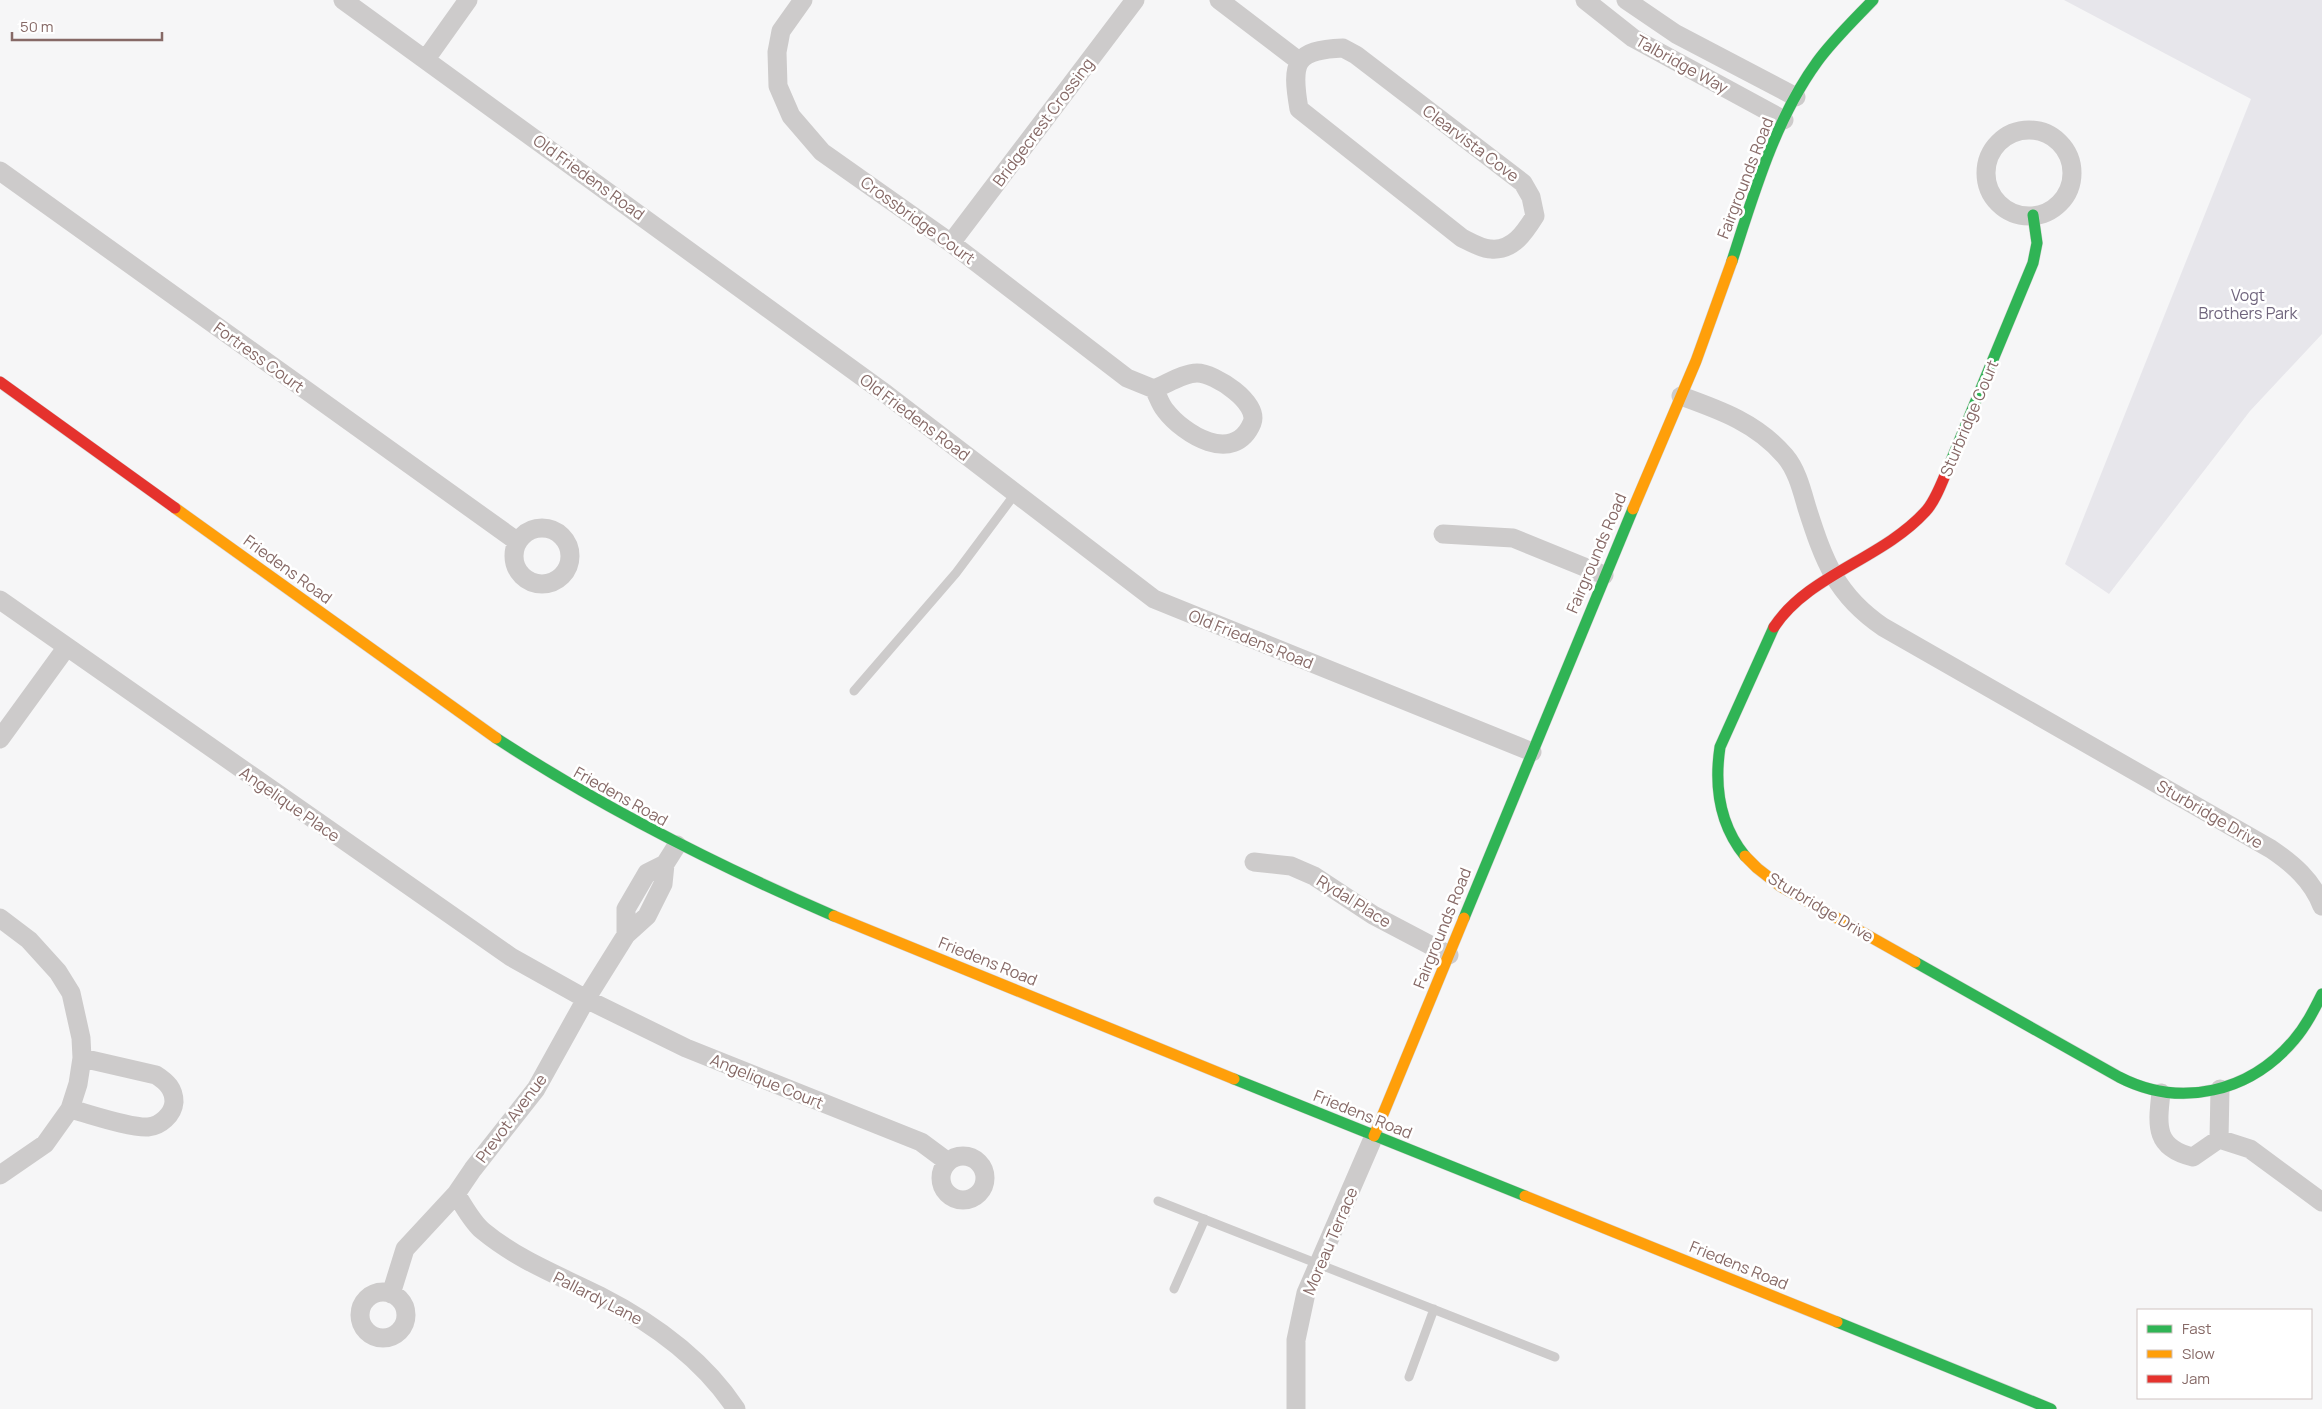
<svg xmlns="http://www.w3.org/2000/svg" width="2322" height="1409" viewBox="0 0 2322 1409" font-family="Manrope,sans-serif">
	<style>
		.green { fill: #e7e6eb }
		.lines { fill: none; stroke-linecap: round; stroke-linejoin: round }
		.fast-casing { stroke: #d5d3d3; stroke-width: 12 }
		.slow-casing { stroke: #d5d3d3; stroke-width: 12 }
		.jam-casing { stroke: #d5d3d3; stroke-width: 12 }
		.lane { stroke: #cdcbcb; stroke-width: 9 }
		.street { stroke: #cdcbcb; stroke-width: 19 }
		.fast { stroke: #30b455; stroke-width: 11 }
		.slow { stroke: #ff9f0a; stroke-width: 11 }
		.jam { stroke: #e5322d; stroke-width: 11 }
		.labels { text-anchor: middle; stroke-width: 5; stroke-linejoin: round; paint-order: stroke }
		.street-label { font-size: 16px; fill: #866966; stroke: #fff }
		.park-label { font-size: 16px; fill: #70657d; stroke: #fff }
	</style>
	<rect width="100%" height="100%" fill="#f6f6f7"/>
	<path class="green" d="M2064,0H2322V334L2250,411L2109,594L2065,564L2251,99Z"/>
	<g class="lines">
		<defs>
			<path id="fast" d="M1732,261C1754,193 1775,120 1817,62C1833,40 1854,20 1873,0
				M1948,468L2033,263L2037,243L2033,215
				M496,738C603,808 716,865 834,916
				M1745,856C1719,824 1714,787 1720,747L1774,627
				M1464,918L1633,509
				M1915,962L2119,1077C2181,1109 2250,1092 2294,1040C2306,1026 2314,1010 2322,994
				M1234,1079L1525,1196
				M1837,1322L2051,1409"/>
			<path id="slow" d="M175,508L496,738
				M1633,509L1696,361L1732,261
				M1745,856L1757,868L1780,886L1915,962
				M834,916L1234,1079
				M1374,1136L1464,918
				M1525,1196L1837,1322"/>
			<path id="jam" d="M0,382L175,508
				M1774,627C1808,575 1882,559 1925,512C1935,502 1942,482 1948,468"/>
		</defs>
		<use href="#fast" class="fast-casing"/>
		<use href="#slow" class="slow-casing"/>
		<use href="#jam" class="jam-casing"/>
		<path class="lane" d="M854,691L956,573L1015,494
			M1158,1201L1555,1357
			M1174,1289L1205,1219
			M1409,1377L1434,1309"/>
		<path class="street" d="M343,0L886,394L1154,599L1532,752
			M803,0L781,31L777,52L778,86L791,116L822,152L951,243L1127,378L1154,389C1158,396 1160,404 1165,410C1183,434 1234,466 1252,423C1260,403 1215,373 1197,373C1184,373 1167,384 1154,389
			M1219,0L1299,61
			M1585,0L1633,38L1784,120
			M1626,0L1676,34L1796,97
			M1343,48L1356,55L1523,183L1531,197L1535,216C1525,232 1513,251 1491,249C1482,249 1470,242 1462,238L1299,109C1291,63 1294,50 1343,48Z
			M426,59L468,0
			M1986 173a43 43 0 1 1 86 0a43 43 0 1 1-86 0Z
			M0,171L518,542
			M951,243L1135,0
			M1681,396C1720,410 1757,423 1785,456C1797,470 1802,491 1807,508C1824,561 1836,595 1883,627L2271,849C2293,864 2312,880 2322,906
			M514 556a28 28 0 1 1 56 0a28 28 0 1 1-56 0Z
			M1443,534L1513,538L1604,575
			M0,600L511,957L586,999L686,1048L921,1142L948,1162
			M0,739L66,648
			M1254,862L1291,866L1314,876L1373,915L1449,955
			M0,918L29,940L58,972L71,993L81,1038L82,1058L78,1084L70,1109L45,1144L0,1175
			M626,935V909L647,873L665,864
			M2161,1093C2157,1127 2155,1148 2193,1157L2219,1139L2220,1089
			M70,1109C90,1114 129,1128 148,1127C160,1126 173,1115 174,1102C174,1089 167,1082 156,1075L82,1058
			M2219,1139L2250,1149L2322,1202
			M941 1178a22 22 0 1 1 44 0a22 22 0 1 1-44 0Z
			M456,1194C464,1206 472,1222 483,1231C518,1260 560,1276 600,1296C653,1323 703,1359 736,1409
			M360 1315a23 23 0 1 1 46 0a23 23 0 1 1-46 0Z
			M391,1294L405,1249L456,1194L473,1169L536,1089L586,999L626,935L647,916L663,884L665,864L677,845
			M1296,1409V1340L1306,1293L1374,1136"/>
		<use href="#fast" class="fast"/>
		<use href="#slow" class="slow"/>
		<use href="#jam" class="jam"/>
	</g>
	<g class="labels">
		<g class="street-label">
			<text transform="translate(1682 64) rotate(29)" y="6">Talbridge Way</text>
			<text transform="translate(1043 122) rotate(-53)" y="6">Bridgecrest Crossing</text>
			<text transform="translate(1471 143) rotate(37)" y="6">Clearvista Cove</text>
			<text transform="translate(589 177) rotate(36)" y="6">Old Friedens Road</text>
			<text transform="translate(1745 178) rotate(-69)" y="6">Fairgrounds Road</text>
			<text transform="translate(918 220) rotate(36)" y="6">Crossbridge Court</text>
			<text transform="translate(259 357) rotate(36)" y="6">Fortress Court</text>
			<text transform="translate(915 417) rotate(37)" y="6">Old Friedens Road</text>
			<text transform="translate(1969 418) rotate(-67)" y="6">Sturbridge Court</text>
			<text transform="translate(1596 553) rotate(-67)" y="6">Fairgrounds Road</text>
			<text transform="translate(288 569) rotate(36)" y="6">Friedens Road</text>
			<text transform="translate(1251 639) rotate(22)" y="6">Old Friedens Road</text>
			<text transform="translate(621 796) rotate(29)" y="6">Friedens Road</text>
			<text transform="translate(290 804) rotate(35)" y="6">Angelique Place</text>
			<text transform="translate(2210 814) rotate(30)" y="6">Sturbridge Drive</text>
			<text transform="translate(1354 901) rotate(32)" y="6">Rydal Place</text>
			<text transform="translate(1821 907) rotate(31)" y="6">Sturbridge Drive</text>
			<text transform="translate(1442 928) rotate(-68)" y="6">Fairgrounds Road</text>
			<text transform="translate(988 961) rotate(22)" y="6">Friedens Road</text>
			<text transform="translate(767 1081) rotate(22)" y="6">Angelique Court</text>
			<text transform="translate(1363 1114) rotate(22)" y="6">Friedens Road</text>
			<text transform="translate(511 1118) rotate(-53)" y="6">Prevot Avenue</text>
			<text transform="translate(1330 1241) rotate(-67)" y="6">Moreau Terrace</text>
			<text transform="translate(1739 1265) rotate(22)" y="6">Friedens Road</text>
			<text transform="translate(598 1298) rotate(27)" y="6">Pallardy Lane</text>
		</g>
		<g class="park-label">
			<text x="2248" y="301">Vogt<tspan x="2248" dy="18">Brothers Park</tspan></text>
		</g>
	</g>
	<rect x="2137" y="1309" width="175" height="90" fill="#ffffff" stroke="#cfc3c2"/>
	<rect x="2147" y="1325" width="25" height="8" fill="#30b455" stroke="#cfc3c2"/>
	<text x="2182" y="1334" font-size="15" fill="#866966">Fast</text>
	<rect x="2147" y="1350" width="25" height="8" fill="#ff9f0a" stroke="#cfc3c2"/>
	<text x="2182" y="1359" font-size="15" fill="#866966">Slow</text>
	<rect x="2147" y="1375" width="25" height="8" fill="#e5322d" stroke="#cfc3c2"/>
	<text x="2182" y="1384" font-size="15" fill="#866966">Jam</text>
	<path d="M12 32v8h150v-8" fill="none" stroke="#866966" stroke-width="2.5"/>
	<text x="20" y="32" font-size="15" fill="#866966" stroke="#ffffff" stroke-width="4" paint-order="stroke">50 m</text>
</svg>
